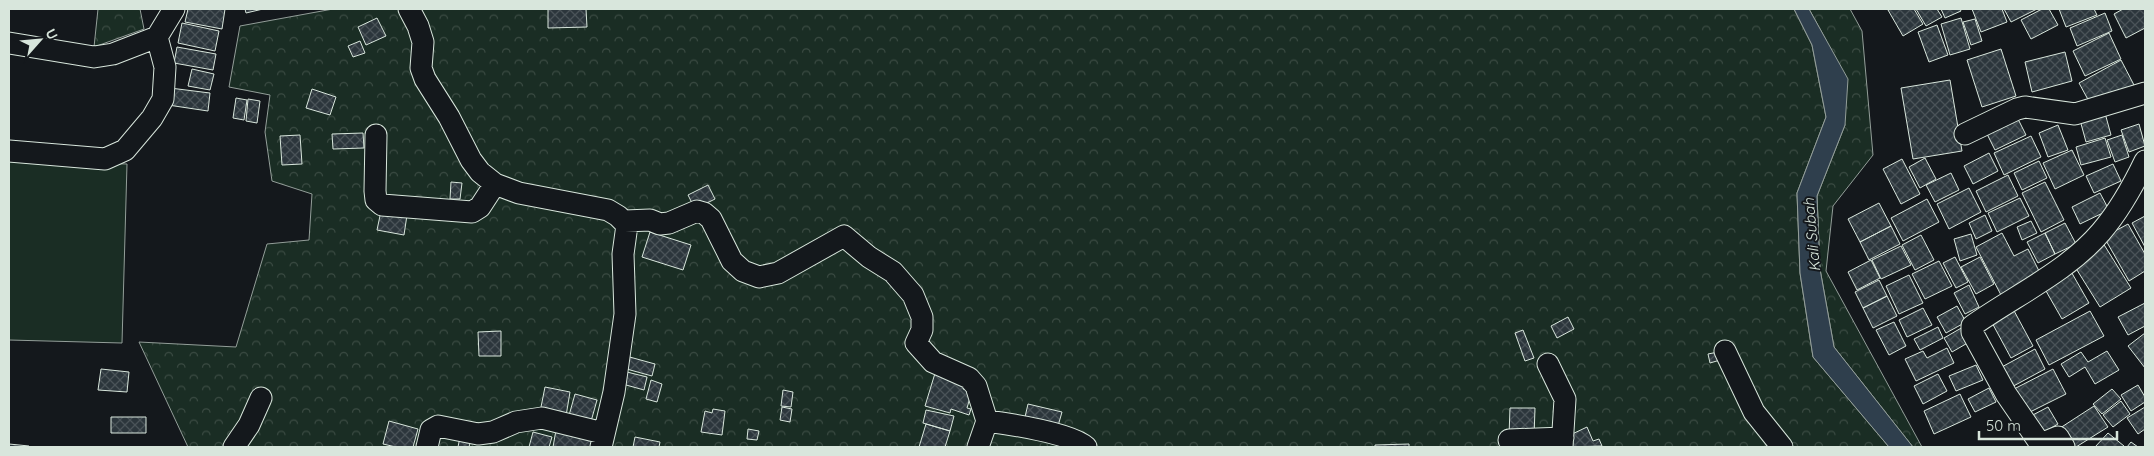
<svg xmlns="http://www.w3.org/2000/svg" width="2154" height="456" viewBox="0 0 2154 456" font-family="Quicksand,sans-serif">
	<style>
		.grass { fill: #1a2d24; stroke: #939e99 }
		.forest { fill: url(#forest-crowns); stroke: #939e99 }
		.water { fill: #2f3f4d; stroke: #939e99 }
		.building { fill: url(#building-cross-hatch); stroke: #d8e6dc }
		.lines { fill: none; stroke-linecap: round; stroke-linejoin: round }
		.minor-casing { stroke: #d8e6dc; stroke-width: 23 }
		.minor { stroke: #14181c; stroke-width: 21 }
		.labels { text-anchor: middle; stroke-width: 4; stroke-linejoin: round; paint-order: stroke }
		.water-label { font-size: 15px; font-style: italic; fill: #d8e6dc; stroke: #14181c }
	</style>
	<defs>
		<pattern id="forest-crowns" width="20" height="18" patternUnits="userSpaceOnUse" patternTransform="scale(1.25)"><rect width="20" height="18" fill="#1a2d24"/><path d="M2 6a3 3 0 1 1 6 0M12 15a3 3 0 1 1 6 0" fill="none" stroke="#3b4b43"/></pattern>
		<pattern id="building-cross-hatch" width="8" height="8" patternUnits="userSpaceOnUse" patternTransform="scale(1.25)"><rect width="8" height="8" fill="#2c363c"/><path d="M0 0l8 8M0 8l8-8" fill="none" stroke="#4a5358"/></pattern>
	</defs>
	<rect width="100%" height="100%" fill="#14181c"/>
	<path class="grass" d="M9,161L127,164L122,343L9,340Z"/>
	<path class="forest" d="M98,9H140L144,29L94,47Z
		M333,9H1794L1812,45L1826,117L1797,193L1800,273L1813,357L1889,447H188L139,342L236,347L267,244L309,240L312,194L272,181L265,132L270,95L229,87L240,26Z
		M1809,9H1850L1862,31L1873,155L1833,206L1826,271L1922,447H1913L1834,347L1820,269L1817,196L1845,125L1826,40Z"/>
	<path class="water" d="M1794,9H1809L1848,79L1845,125L1817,196L1820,269L1834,347L1913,447H1889L1813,357L1800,273L1797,193L1826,117L1812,45Z"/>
	<path class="building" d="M188,9H225L222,29L185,22Z
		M245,9H263L246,13Z
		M548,9H586L587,27L548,28Z
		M1890,9H1914L1923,24L1903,36L1888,10Z
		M1916,9H1937L1942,17L1926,26Z
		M1941,9H1960L1961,11L1945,18Z
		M1972,9H2002L2007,22L1981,32Z
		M2004,9H2037L2011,22Z
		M2042,9H2049L2058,25L2031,39L2021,20Z
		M2059,9H2094L2097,15L2066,27Z
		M2123,9H2145V28L2126,38L2114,14Z
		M2105,13L2112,31L2077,46L2070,28Z
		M377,18L386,36L366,45L358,27Z
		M1961,18L1970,49L1950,55L1941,24Z
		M1975,19L1982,41L1971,45L1963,22Z
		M182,23L219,31L215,51L178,43Z
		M1937,25L1948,55L1929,62L1918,32Z
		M2109,33L2121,59L2085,76L2073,51Z
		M360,41L365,53L353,57L348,46Z
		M177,47L216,54L213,70L174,63Z
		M2001,49L2016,96L1982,107L1967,60Z
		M2065,52L2072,81L2032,92L2025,62Z
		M2121,60L2134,85L2092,107L2079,83Z
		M192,69L214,74L210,90L188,86Z
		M1950,80L1962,151L1913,159L1901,88Z
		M170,88L210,93L208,111L168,105Z
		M312,89L336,97L330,115L306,108Z
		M236,98L247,100L244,120L233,118Z
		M248,99L260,101L257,123L246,121Z
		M2105,113L2111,135L2086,142L2080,120Z
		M2017,117L2026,135L1995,150L1986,132Z
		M2139,124L2145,146L2129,152L2121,130Z
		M2058,125L2068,150L2048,157L2039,133Z
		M363,133L364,148L333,149L332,134Z
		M300,135L302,164L282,165L280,136Z
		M2122,135L2129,157L2115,162L2107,140Z
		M2031,136L2041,157L2004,175L1994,153Z
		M2105,138L2111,157L2081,165L2076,147Z
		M2072,150L2084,175L2055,189L2043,163Z
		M1989,153L1998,171L1973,184L1964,166Z
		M1925,158L1936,179L1920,188L1909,167Z
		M1902,159L1920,194L1901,204L1883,169Z
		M2039,161L2047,178L2022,190L2014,173Z
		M2113,164L2121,181L2094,193L2086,176Z
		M1951,173L1959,190L1935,202L1926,185Z
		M2008,175L2018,196L1986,212L1976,191Z
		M451,182L462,183L460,199H450Z
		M2045,182L2064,220L2041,232L2022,193Z
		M708,185L715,199L695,209L688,195Z
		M1969,188L1981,212L1949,229L1937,204Z
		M2100,193L2109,210L2080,224L2072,207Z
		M2020,198L2029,216L1997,232L1988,213Z
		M1927,199L1939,222L1903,241L1891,218Z
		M1879,203L1891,226L1860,242L1848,219Z
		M381,211L407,215L404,235L377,230Z
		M1985,215L1992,231L1976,239L1969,223Z
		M2145,216V247L2132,223Z
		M2031,221L2037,233L2022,240L2017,227Z
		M2065,223L2076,244L2055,254L2045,233Z
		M2128,224L2145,254V271L2129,281L2104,237Z
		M1891,226L1900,244L1869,260L1860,242Z
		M650,232L691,245L683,270L642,257Z
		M2002,233L2014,256L2028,249L2041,275L2001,295L1976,247Z
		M2045,233L2055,254L2038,263L2027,242Z
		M1971,234L1977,255L1960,261L1954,239Z
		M1921,235L1934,260L1915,270L1902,245Z
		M2103,243L2131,288L2100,307L2072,262Z
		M1901,246L1911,265L1881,279L1872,260Z
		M1955,257L1968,282L1956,288L1943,263Z
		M1980,257L1994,284L1976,294L1961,267Z
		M1871,260L1880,278L1857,290L1848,272Z
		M1939,261L1952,286L1925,299L1912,274Z
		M2069,268L2089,303L2062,319L2042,284Z
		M1909,275L1923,303L1899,314L1886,286Z
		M1879,280L1887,296L1863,308L1855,292Z
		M1969,285L1979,307L1965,314L1954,293Z
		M1887,296L1897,316L1873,328L1863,308Z
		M2145,303V326L2128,335L2118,317Z
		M1957,306L1966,322L1946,333L1937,317Z
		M2012,307L2033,346L2011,358L1990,319Z
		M1923,308L1932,325L1907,337L1899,320Z
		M2090,311L2104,336L2049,365L2036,340Z
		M1568,317L1574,329L1557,338L1551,326Z
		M1894,322L1906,346L1889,355L1876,330Z
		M1938,327L1943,338L1920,350L1914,339Z
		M1963,327L1971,341L1952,352L1944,338Z
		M1523,330L1534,358L1525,361L1515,333Z
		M501,331V356H479L478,332Z
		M2145,333V368L2128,346Z
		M1947,348L1954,363L1916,381L1905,359L1923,351L1927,358Z
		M2035,349L2045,369L2008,389L1998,369Z
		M2107,351L2119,370L2095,384L2085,367L2069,377L2061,364L2081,352L2088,362Z
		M1718,352L1720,360L1710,363L1708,354Z
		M626,356L655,364L652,376L623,368Z
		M1976,365L1983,380L1956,391L1949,376Z
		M101,369L129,372L127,392L98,390Z
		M2053,369L2066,394L2026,414L2014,389Z
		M936,370L966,379L963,389L972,391L967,408L971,409L969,415L951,409L950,413L925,406Z
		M623,371L647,377L644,390L619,383Z
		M1938,374L1947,391L1923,404L1914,386Z
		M651,380L662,384L657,402L646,399Z
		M2138,385L2145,397V402L2131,411L2121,395Z
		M545,387L570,392L566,416L540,412Z
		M1989,388L1996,402L1975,412L1968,399Z
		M2112,389L2121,399L2102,414L2093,404Z
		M783,390L793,392L791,407L781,406Z
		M575,394L597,400L590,425L568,419Z
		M1960,394L1971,417L1934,434L1924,411Z
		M2121,401L2130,414L2113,427L2103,415Z
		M1028,404L1062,412L1058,426L1025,417Z
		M2094,406L2108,427L2076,447H2069L2057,430Z
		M782,407L792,409L790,422L780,420Z
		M2048,407L2058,424L2039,435L2029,417Z
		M2145,407V429L2138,434L2127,418Z
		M1510,408H1535L1534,437L1509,436Z
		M713,409L725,411L722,435L701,432L705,411L712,413Z
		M926,410L954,416L950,431L923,423Z
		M111,417H146V433H111Z
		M389,421L418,429L413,447H396L383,444Z
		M926,424L950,431L945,447H919Z
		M1587,427L1593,441L1599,439L1602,446L1567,447L1568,436Z
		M748,429L759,431L757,440L747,439Z
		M556,430L595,437L593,447H553Z
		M533,432L552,437L549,447H529Z
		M2108,433L2124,446L2123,447H2095Z
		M460,437L471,439L469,447H458Z
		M635,437L660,442L659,447H633Z
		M2131,442L2138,447H2127Z
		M9,444L29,446V447H9Z
		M1409,444V447H1375V445Z"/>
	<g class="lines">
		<defs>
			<path id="minor" d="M409,9L418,26L423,42L421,68L425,79L449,117L471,160L480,172L495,184L519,193L608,210L618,216L627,225L623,254L625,314L614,392L601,447
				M9,43L94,57L113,54L157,37L174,9
				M1965,134L2017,109L2025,107L2075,114L2145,93
				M376,135L375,191L376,200L382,205L472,212L480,207L495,184
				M9,151L105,159L125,150L152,118L163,99L165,67L157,37
				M625,221L650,220L660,224L669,223L697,211L704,213L711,219L732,261L743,271L759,277L778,273L844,236L869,257L893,272L913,295L922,317V330L916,343L933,362L969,378L976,386L987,421L978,447
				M1725,351L1754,412L1782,447
				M1548,364L1565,399L1562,447
				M987,421C1009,424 1071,433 1086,447
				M1509,440L1563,438
				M234,447L249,425L261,398
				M427,447L431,430L438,426L478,434L493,432L516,422L542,418L603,433
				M2064,447L2058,437L2041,444L2039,442L2006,394L1972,332V326C2014,296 2067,272 2101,232C2119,211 2133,186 2145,161"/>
		</defs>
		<use href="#minor" class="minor-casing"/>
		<use href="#minor" class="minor"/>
	</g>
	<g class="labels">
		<g class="water-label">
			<text transform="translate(1812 235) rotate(-95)" y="5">Kali Subah</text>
		</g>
	</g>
	<rect width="2154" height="456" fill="none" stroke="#d8e6dc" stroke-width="20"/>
	<g transform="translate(40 40) rotate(63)" stroke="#14181c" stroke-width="4" paint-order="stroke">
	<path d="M0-4L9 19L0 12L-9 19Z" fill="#d8e6dc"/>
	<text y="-8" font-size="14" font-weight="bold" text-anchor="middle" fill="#d8e6dc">U</text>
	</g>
	<path d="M1979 431v8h138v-8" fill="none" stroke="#d8e6dc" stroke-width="2.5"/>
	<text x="1986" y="431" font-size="15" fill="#d8e6dc" stroke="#14181c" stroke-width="4" paint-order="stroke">50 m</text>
</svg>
